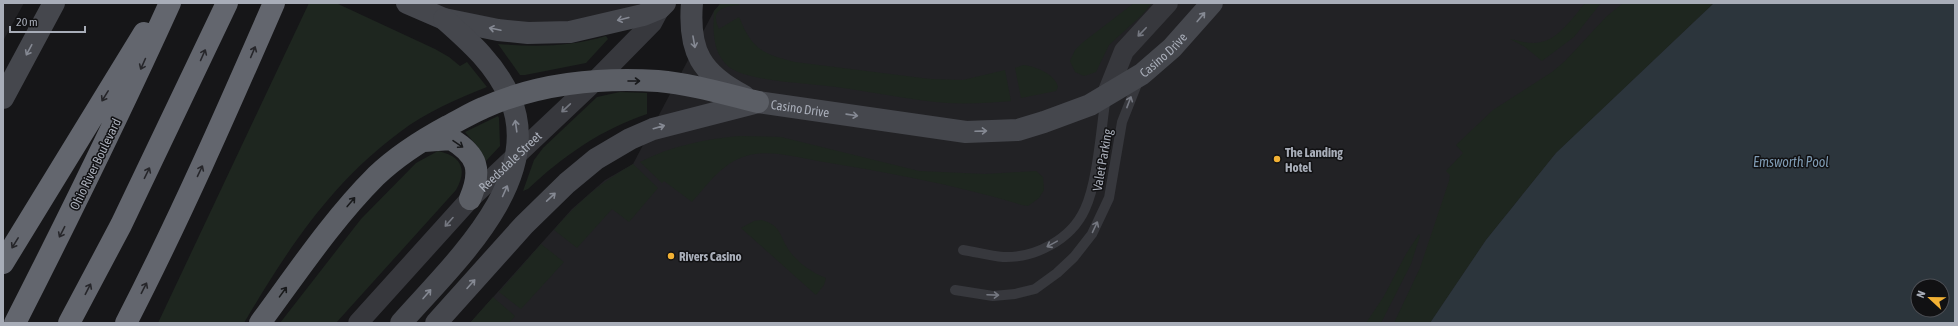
<svg xmlns="http://www.w3.org/2000/svg" width="1958" height="326" viewBox="0 0 1958 326" font-family="'Asap Condensed',sans-serif">
	<style>
		.built { fill: #222225 }
		.green { fill: #1e261f }
		.water { fill: #2c353c; fill-rule: evenodd }
		.lines { fill: none; stroke-linecap: round; stroke-linejoin: round }
		.service { stroke: #37383d; stroke-width: 10 }
		.minor { stroke: #37383d; stroke-width: 20 }
		.secondary { stroke: #45474d; stroke-width: 22 }
		.trunk { stroke: #5b5e65; stroke-width: 22 }
		.motorway { stroke: #63666e; stroke-width: 22 }
		.oneway { stroke: #858993 }
		.oneway2 { stroke: #757881 }
		.oneway3 { stroke: #26262a }
		.oneway4 { stroke: #18191b }
		.poi-dot { fill: #f2b134; stroke: #111113; stroke-width: 1.5 }
		.labels { text-anchor: middle; stroke-width: 3; stroke-linejoin: round; paint-order: stroke }
		.street-label { font-size: 13px; fill: #a8adb8; stroke: #111113 }
		.poi-label { font-size: 13px; font-weight: bold; fill: #a8adb8; stroke: #111113; text-anchor: start }
		.water-label { font-size: 14px; font-style: italic; fill: #7f9bb3; stroke: #111113 }
	</style>
	<rect width="100%" height="100%" fill="#161618"/>
	<path class="built" d="M3,3H24L3,41Z
		M407,3H665L570,32Z
		M721,3H1714L1514,204L1430,323H470L572,209L605,180L633,164L714,11Z"/>
	<path class="green" d="M309,3H336L435,49L449,57L460,66L467,62L487,87C457,99 426,112 400,132C331,183 287,250 244,323H158Z
		M721,3H739V5C722,7 710,10 719,29L739,17C752,49 762,54 795,62L930,79L963,80L1005,70L1011,101C989,103 968,104 947,103C910,100 873,92 836,87C811,83 748,82 729,67C712,53 713,31 714,11Z
		M1134,3H1152L1142,15L1109,45L1096,72L1084,76L1075,72L1070,61L1075,50L1082,43Z
		M1585,3H1601L1574,37L1542,61L1525,47L1510,39C1520,41 1531,45 1541,42C1559,39 1574,16 1585,3Z
		M1623,3H1714L1556,153L1486,240L1430,323H1394L1420,268L1449,181L1450,175L1446,171L1463,153L1456,145L1493,110L1552,72L1565,61L1606,17Z
		M606,36L608,39L586,63L525,75H520L498,44C535,47 570,47 606,36Z
		M1023,65C1035,66 1055,74 1058,87L1056,91L1021,98L1015,68Z
		M620,92L647,93V114C602,129 563,156 528,189L523,191L534,160L543,148L597,97Z
		M498,116L499,118L500,146L486,161L483,159L478,147L465,132Z
		M740,136L781,137L919,171L985,174L1036,171L1043,177L1044,190L1039,198L1028,206L1022,205C956,185 886,172 818,161C795,157 768,149 746,156C722,163 708,184 692,202L664,181L662,183L640,162C671,146 705,139 740,136Z
		M438,151C461,156 468,169 456,190L336,323H280L361,219L416,163Z
		M633,164L658,188L629,222L612,209L577,248L554,230C580,200 599,184 633,164Z
		M761,220C783,225 779,238 791,253C801,265 811,272 826,278L824,285L816,295L741,228L754,221Z
		M1419,234L1420,236L1411,264L1381,323H1366L1384,296L1406,254Z
		M541,244L564,262L521,309L499,292Z
		M493,297L515,316L509,323H470Z"/>
	<path class="water" d="M1714,3H1955V323H1430L1486,240L1556,153ZM1918,286H1942V310H1918Z"/>
	<g class="lines">
		<path class="service" d="M963,250C976,252 990,256 1003,257C1035,258 1071,240 1085,209C1098,181 1101,128 1106,96
			M955,290L993,296L1015,294L1035,289L1057,273L1074,257L1092,234L1109,198L1122,122L1139,79"/>
		<g class="minor">
			<path d="M1106,96L1124,51L1168,3"/>
			<path id="s1" d="M358,323L470,199L595,81L652,23L660,8"/>
		</g>
		<g class="secondary">
			<path d="M407,3L444,19L498,30L528,33L570,32L643,15L660,8L665,3"/>
			<path d="M692,3C688,51 701,74 744,96"/>
			<path d="M3,98L54,3"/>
			<path d="M401,323C450,267 546,181 510,98C496,65 470,42 444,19"/>
			<path id="s2" d="M436,323L524,225L567,183L596,159L630,139L653,129L758,102L966,132L1018,130L1044,122L1090,105L1142,74L1172,48L1212,3"/>
		</g>
		<path class="trunk" d="M424,141L451,139C478,155 482,170 470,199
			M260,323C297,273 332,220 376,176C397,156 422,140 448,126C460,120 471,113 483,108C536,84 599,77 658,81C692,84 725,94 758,102"/>
		<path class="motorway" d="M3,263L144,33
			M15,323C69,217 121,111 170,3
			M69,323L121,225L227,3
			M126,323C180,218 227,111 274,3"/>
	</g>
	<defs><path id="oneway-shaft" d="M-6 0H5M1.5-3L5.5 0L1.5 3" fill="none" stroke-width="1.6" stroke-linecap="round" stroke-linejoin="round"/></defs>
	<g class="oneway">
		<use href="#oneway-shaft" transform="translate(1201 17) rotate(-50)"/>
		<use href="#oneway-shaft" transform="translate(623 19) rotate(166)"/>
		<use href="#oneway-shaft" transform="translate(495 29) rotate(-168)"/>
		<use href="#oneway-shaft" transform="translate(694 42) rotate(80)"/>
		<use href="#oneway-shaft" transform="translate(29 50) rotate(118)"/>
		<use href="#oneway-shaft" transform="translate(852 115) rotate(8)"/>
		<use href="#oneway-shaft" transform="translate(516 126) rotate(-98)"/>
		<use href="#oneway-shaft" transform="translate(659 127) rotate(-16)"/>
		<use href="#oneway-shaft" transform="translate(981 131) rotate(-2)"/>
		<use href="#oneway-shaft" transform="translate(505 191) rotate(-66)"/>
		<use href="#oneway-shaft" transform="translate(551 197) rotate(-43)"/>
		<use href="#oneway-shaft" transform="translate(471 284) rotate(-48)"/>
		<use href="#oneway-shaft" transform="translate(427 294) rotate(-49)"/>
	</g>
	<g class="oneway2">
		<use href="#oneway-shaft" transform="translate(1142 32) rotate(134)"/>
		<use href="#oneway-shaft" transform="translate(1129 102) rotate(-69)"/>
		<use href="#oneway-shaft" transform="translate(566 108) rotate(137)"/>
		<use href="#oneway-shaft" transform="translate(449 222) rotate(132)"/>
		<use href="#oneway-shaft" transform="translate(1095 227) rotate(-65)"/>
		<use href="#oneway-shaft" transform="translate(1052 244) rotate(151)"/>
		<use href="#oneway-shaft" transform="translate(993 295) rotate(2)"/>
	</g>
	<g class="oneway3">
		<use href="#oneway-shaft" transform="translate(253 52) rotate(-67)"/>
		<use href="#oneway-shaft" transform="translate(203 55) rotate(-66)"/>
		<use href="#oneway-shaft" transform="translate(143 64) rotate(114)"/>
		<use href="#oneway-shaft" transform="translate(105 96) rotate(122)"/>
		<use href="#oneway-shaft" transform="translate(200 171) rotate(-65)"/>
		<use href="#oneway-shaft" transform="translate(147 173) rotate(-64)"/>
		<use href="#oneway-shaft" transform="translate(62 232) rotate(117)"/>
		<use href="#oneway-shaft" transform="translate(15 243) rotate(122)"/>
		<use href="#oneway-shaft" transform="translate(144 288) rotate(-63)"/>
		<use href="#oneway-shaft" transform="translate(88 289) rotate(-63)"/>
	</g>
	<g class="oneway4">
		<use href="#oneway-shaft" transform="translate(634 81)"/>
		<use href="#oneway-shaft" transform="translate(458 144) rotate(34)"/>
		<use href="#oneway-shaft" transform="translate(351 202) rotate(-50)"/>
		<use href="#oneway-shaft" transform="translate(283 292) rotate(-54)"/>
	</g>
	<g class="poi-dot">
		<circle cx="1277" cy="159" r="4"/>
		<circle cx="671" cy="256" r="4"/>
	</g>
	<g class="labels">
		<g class="street-label">
			<text dy="5" stroke="none"><textPath href="#s2" startOffset="830">Casino Drive</textPath></text>
			<text dy="5" stroke="none"><textPath href="#s2" startOffset="445">Casino Drive</textPath></text>
			<text transform="translate(1102 160) rotate(-80)" y="5">Valet Parking</text>
			<text dy="5" stroke="none"><textPath href="#s1" startOffset="222">Reedsdale Street</textPath></text>
			<text transform="translate(95 164) rotate(-64)" y="5">Ohio River Boulevard</text>
		</g>
		<g class="poi-label">
			<text x="1285" y="157">The Landing<tspan x="1285" dy="15">Hotel</tspan></text>
			<text x="679" y="261">Rivers Casino</text>
		</g>
		<g class="water-label">
			<text x="1791" y="167">Emsworth Pool</text>
		</g>
	</g>
	<rect width="1958" height="326" fill="none" stroke="#a8adb8" stroke-width="8"/>
	<g transform="translate(1930 298) rotate(292)"><circle r="19" fill="#111113" stroke="#4d4f55"/>
	<path d="M0-3L7 15L0 10L-7 15Z" fill="#f2b134"/>
	<text y="-6" font-size="11" font-weight="bold" text-anchor="middle" fill="#a8adb8">N</text>
	</g>
	<path d="M10 26v6h75v-6" fill="none" stroke="#a8adb8" stroke-width="2"/>
	<text x="16" y="26" font-size="12" fill="#a8adb8" stroke="#111113" stroke-width="3" paint-order="stroke">20 m</text>
</svg>
